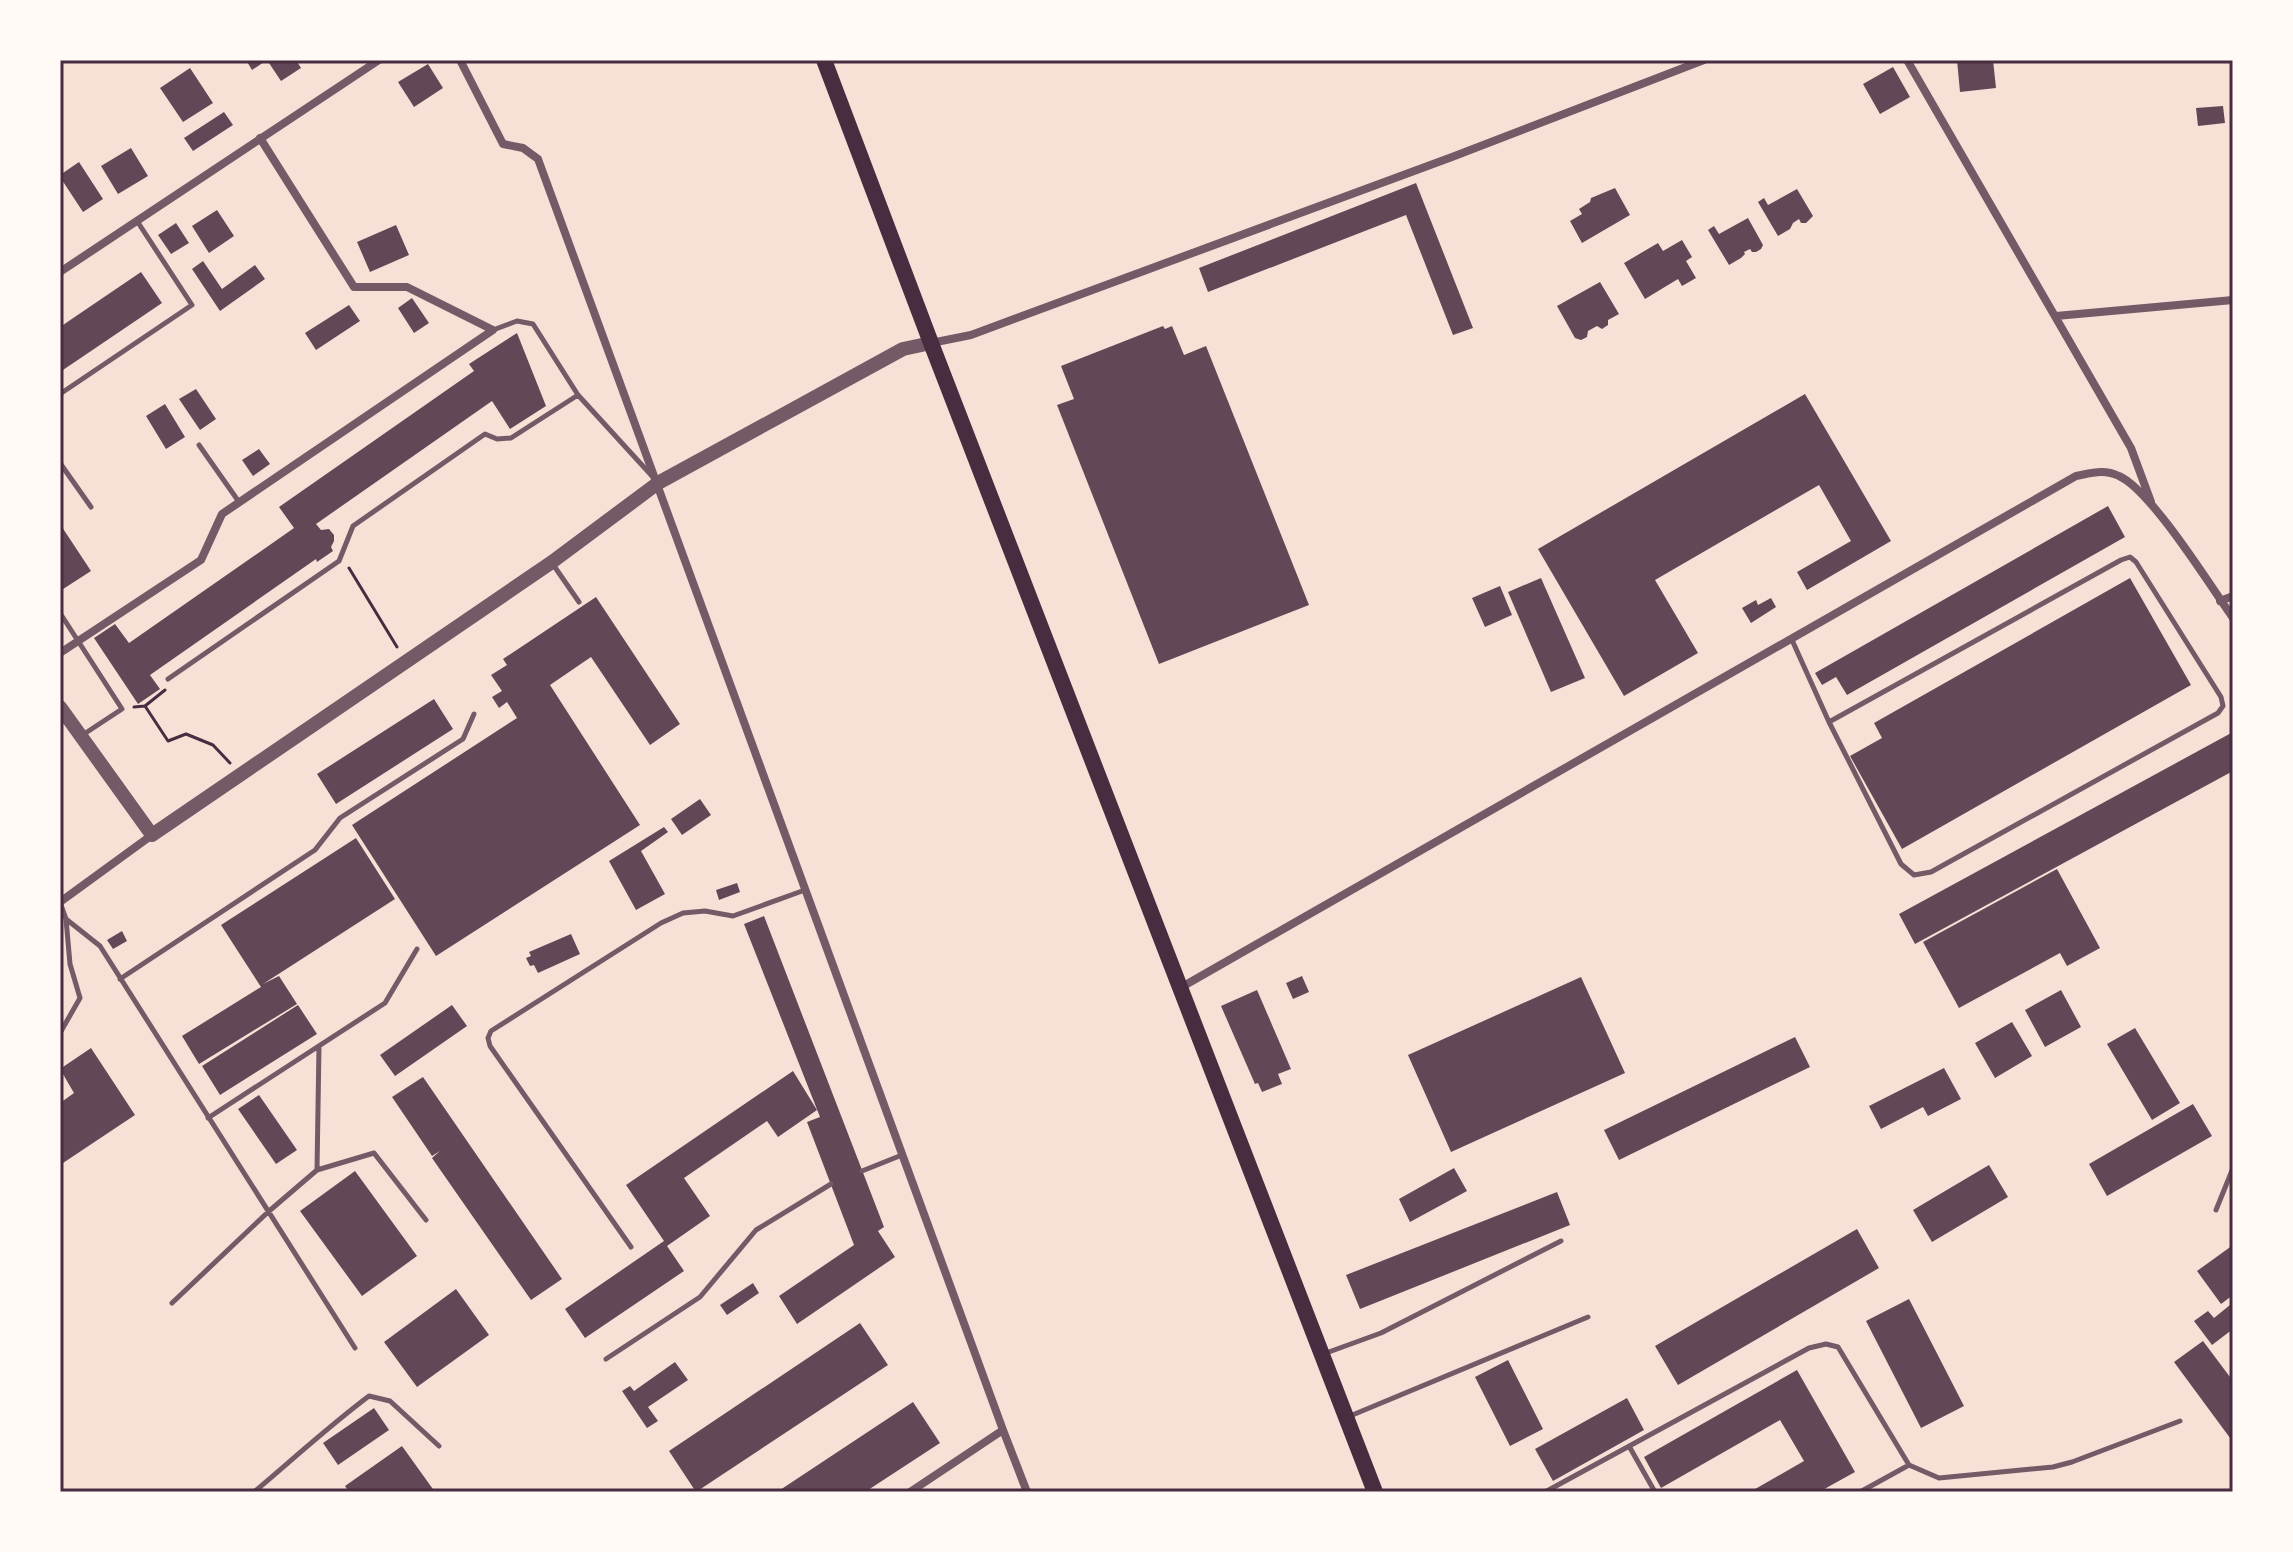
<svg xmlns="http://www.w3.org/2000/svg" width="2293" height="1552" viewBox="0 0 2293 1552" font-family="'DM Sans',sans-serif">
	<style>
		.building { fill: #644757 }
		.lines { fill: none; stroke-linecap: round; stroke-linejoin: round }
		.path { stroke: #4a2c40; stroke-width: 3 }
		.service { stroke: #755966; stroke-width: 5 }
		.minor { stroke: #755966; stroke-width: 8 }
		.tertiary { stroke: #755966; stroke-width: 14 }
		.secondary { stroke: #4a2c40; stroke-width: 16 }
		.neatline { fill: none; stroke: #4a2c40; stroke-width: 3 }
	</style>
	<rect width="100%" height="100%" fill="#f7e1d7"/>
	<path class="building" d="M246,60H296L301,68L281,81L267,60L252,70Z
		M1957,60H1993L1996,88L1960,92Z
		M428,64L443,88L414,107L398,82Z
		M1893,67L1910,97L1880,114L1863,84Z
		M190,68L213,103L183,122L160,88Z
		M2223,106L2225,123L2198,126L2196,108Z
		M224,112L233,125L193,151L184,138Z
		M131,148L148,176L118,194L101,166Z
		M79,162L103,199L83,212L60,177V175Z
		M1416,183L1473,328L1453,335L1406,215L1208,292L1199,268Z
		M1615,188L1630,215L1582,243L1570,221L1582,214L1579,209L1590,202L1591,198Z
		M1797,189L1813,216L1806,223H1801L1799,219L1793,223L1790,229L1778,236L1758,202L1764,198L1768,205Z
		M217,210L234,236L209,253L192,226Z
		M1748,218L1763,245L1761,249L1756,252H1752L1750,249L1744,252L1745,254L1741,258L1729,265L1708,230L1714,226L1719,234Z
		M176,223L189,243L171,254L158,235Z
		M396,225L409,255L370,272L357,242Z
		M1682,240L1692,257L1686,261L1696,278L1682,286L1678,279L1645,299L1624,263L1658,243L1663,251Z
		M203,261L222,289L255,265L265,279L220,311L192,269Z
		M141,272L162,303L60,372V327Z
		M1600,282L1619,314L1608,320V325L1602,329L1597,326L1588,331L1587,337L1581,340L1575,338L1557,306Z
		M412,298L429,323L414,333L398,308Z
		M349,305L360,321L316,350L305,333Z
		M1163,326L1165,329L1172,326L1184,355L1206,346L1309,605L1159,664L1057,405L1074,399L1061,366Z
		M517,333L546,406L510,429L492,401L316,524L321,530L329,529L334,535V541L331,547L333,551L317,562L316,559L150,675L160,689L138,704L94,638L115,624L129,643L294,528L279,507L474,371L469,364Z
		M196,389L216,419L200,430L179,399Z
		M1805,394L1891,541L1807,590L1797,572L1851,541L1819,485L1655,580L1698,653L1624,696L1538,549Z
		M165,404L185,437L166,449L146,416Z
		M259,449L270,464L253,476L242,460Z
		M2108,506L2125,537L1847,695L1836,677L1822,685L1815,673Z
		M60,524L91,571L60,591Z
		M1541,578L1585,678L1551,692L1508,592Z
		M2130,578L2191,685L1902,849L1850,756L1882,738L1874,723Z
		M1500,586L1512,615L1485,627L1472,598Z
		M596,597L680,724L650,745L591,657L550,685L640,825L436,956L352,825L517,718L507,702L499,708L492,697L502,691L491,675L507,665L503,659Z
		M1771,598L1776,607L1751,623L1742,608L1756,600L1758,605Z
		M434,699L453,729L336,804L317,774Z
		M2233,732V771L1915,944L1899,914Z
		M700,799L711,815L682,835L671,819Z
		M664,827L668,832L641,851L665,894L636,910L609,861Z
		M356,838L395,899L263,984L279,976L297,1004L199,1064L182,1036L261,987L221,925Z
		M2057,869L2100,948L2067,966L2060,953L1959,1008L1923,942Z
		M737,883L740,892L719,900L716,890Z
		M764,916L884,1227L878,1231L895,1257L797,1324L779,1296L854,1245L807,1122L820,1117L744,924Z
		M122,931L127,941L113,949L107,940Z
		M571,934L580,954L538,973L534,965L530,966L526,958L531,956L529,952Z
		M1302,976L1309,992L1293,999L1286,983Z
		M1581,977L1625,1073L1451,1152L1408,1055Z
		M1257,990L1291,1069L1278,1074L1282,1084L1262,1092L1258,1083L1255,1084L1221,1006Z
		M2061,990L2081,1027L2045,1047L2025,1010Z
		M298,1005L317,1034L220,1095L202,1066Z
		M452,1005L467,1026L395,1076L380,1055Z
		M2012,1022L2032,1056L1995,1078L1975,1043Z
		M2135,1028L2180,1103L2152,1120L2107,1044Z
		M1795,1037L1810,1067L1619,1160L1604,1130Z
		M91,1048L135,1115L60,1165V1103L74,1093L60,1069Z
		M1944,1068L1961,1099L1928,1116L1923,1107L1881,1129L1869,1106Z
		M793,1071L817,1110L778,1137L767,1121L684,1178L710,1216L667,1246L684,1271L585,1338L565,1309L664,1241L626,1185Z
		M423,1077L562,1279L531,1300L432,1158L440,1151L432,1156L392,1097Z
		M259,1095L297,1150L276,1164L238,1109Z
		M2193,1104L2212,1136L2107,1196L2089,1164Z
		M1989,1165L2008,1197L1932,1242L1913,1210Z
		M1454,1168L1467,1191L1410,1222L1399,1199Z
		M355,1171L417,1256L362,1296L300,1211Z
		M1557,1192L1570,1225L1360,1309L1346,1275Z
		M1857,1229L1879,1268L1678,1385L1655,1346Z
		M2233,1245V1295L2221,1304L2197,1271Z
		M753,1283L759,1293L727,1315L720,1305Z
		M456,1289L489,1335L417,1387L384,1342Z
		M1909,1299L1964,1406L1921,1428L1866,1321Z
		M2230,1305L2233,1310V1329L2212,1345L2194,1321L2208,1311L2214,1318Z
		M860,1323L888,1365L696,1492L669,1451Z
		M2203,1341L2233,1381V1442L2174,1362Z
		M1508,1360L1543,1429L1510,1446L1475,1377Z
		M675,1362L688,1380L648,1407L658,1421L647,1428L622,1391L630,1386L634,1391Z
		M1797,1370L1855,1472L1819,1492H1750L1804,1461L1780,1420L1661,1488L1644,1457Z
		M1627,1398L1644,1430L1553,1481L1535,1449Z
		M913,1402L940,1443L865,1492H777Z
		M374,1408L389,1430L338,1465L323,1443Z
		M402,1446L435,1492H349L345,1486Z"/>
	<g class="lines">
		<path class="path" d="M349,568L397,647
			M145,706L168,741L186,734L213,745L230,763
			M134,707L145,706L165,690"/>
		<path class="service" d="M493,330L517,321L533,324L578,395L652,476
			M60,394L192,305L137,221
			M199,445L239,502
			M60,463L91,507
			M552,563L579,602
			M60,613L122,709L81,736
			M1792,640L1829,722L1901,864L1914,875L1931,872L2218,713L2223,706L2221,697L2136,562L2130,557L2121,560L1829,722
			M168,679L339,561L353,526L485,434L497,439L511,438L578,395
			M60,902L66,919L70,964L80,998L60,1033
			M66,919L100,946L355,1348
			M120,979L315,850L340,818L463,739L474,714
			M208,1118L385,1003L417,949
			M317,1170L374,1153L426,1220
			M862,1171L902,1155
			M2216,1210L2233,1168
			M631,1247L490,1046L488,1038L491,1031L661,923L683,913L705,911L733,916L805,890
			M172,1303L268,1212L317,1170L319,1046
			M1326,1353L1381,1333L1561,1241
			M606,1359L700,1297L756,1230L831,1184
			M1350,1416L1588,1317
			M1629,1446L1655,1492
			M1909,1465L1939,1478L2053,1467L2072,1462L2180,1421
			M254,1492C292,1460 329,1426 369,1396L390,1401L439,1446
			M1545,1492L1809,1348L1826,1344L1838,1347L1909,1465L1860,1492"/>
		<path class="minor" d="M460,60L503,144L523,148L538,159L1003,1430L1027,1492
			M1907,60L2131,448L2151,502
			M60,272L379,60
			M2056,316L2233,300
			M931,343L971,335L1452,157L1704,60
			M2220,601L2233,596
			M60,653L201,560L222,514L493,330L407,287H354L260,138
			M60,902L152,835
			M1180,988L2076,476C2092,473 2104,469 2119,476C2151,490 2211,587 2233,618
			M910,1492L1003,1430"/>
		<path class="tertiary" d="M60,707L152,835L552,562L658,483L903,349L931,343"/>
		<path class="secondary" d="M824,60L931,343L1375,1492"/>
	</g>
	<rect width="2293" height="1552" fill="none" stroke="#fffaf5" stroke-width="124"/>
	<rect x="62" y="62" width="2169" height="1428" class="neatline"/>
</svg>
